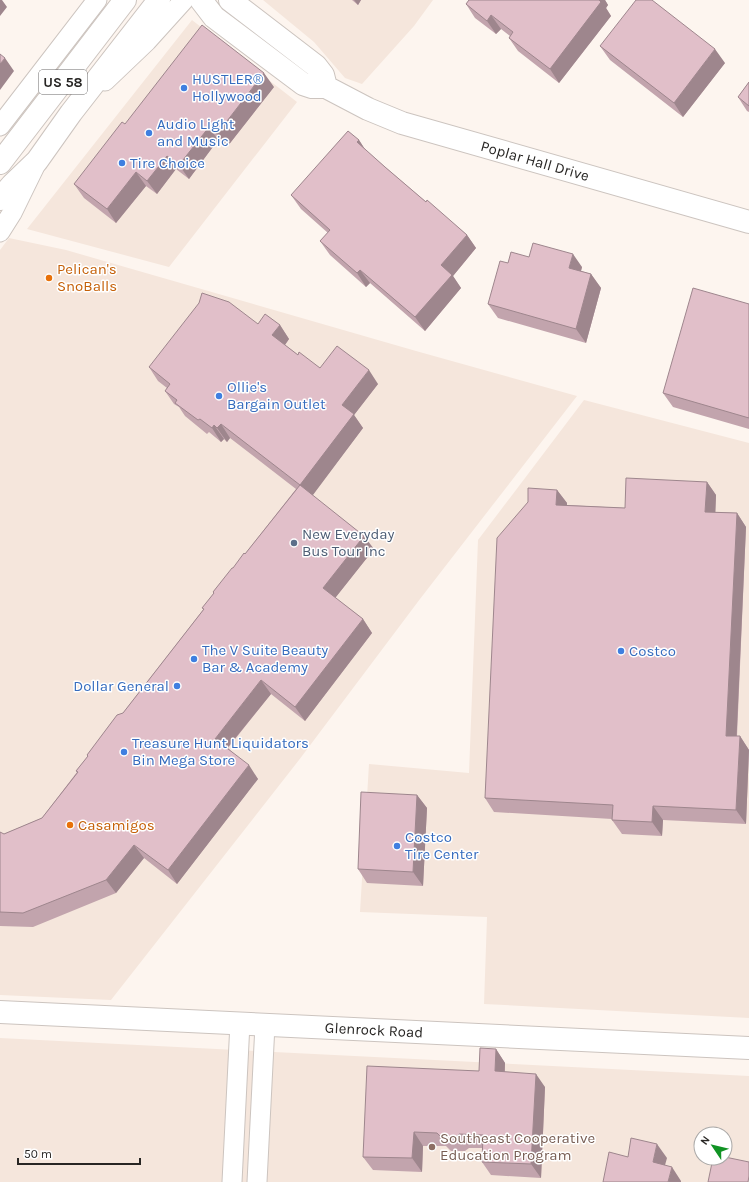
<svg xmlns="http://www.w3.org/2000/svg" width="749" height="1182" viewBox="0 0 749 1182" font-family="Karla,sans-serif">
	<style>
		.built { fill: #f5e6dc; fill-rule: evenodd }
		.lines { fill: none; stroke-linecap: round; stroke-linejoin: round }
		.street-casing { stroke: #ccc4bf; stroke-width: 21 }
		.secondary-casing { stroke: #ccc4bf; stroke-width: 24 }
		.primary-casing { stroke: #ccc4bf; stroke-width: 24 }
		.street { stroke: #fff; stroke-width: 19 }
		.secondary { stroke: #fff; stroke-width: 22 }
		.primary { stroke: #fff; stroke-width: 22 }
		.wall { fill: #c2a4ad }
		.shaded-wall { fill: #9e868d }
		.building { fill: #e1bfc9; stroke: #9e868d }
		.shop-dot { fill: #3f7fe0; stroke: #fff; stroke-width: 1.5 }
		.food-dot { fill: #e8710a; stroke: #fff; stroke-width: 1.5 }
		.service-dot { fill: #5c6f8a; stroke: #fff; stroke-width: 1.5 }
		.education-dot { fill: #8d6e63; stroke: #fff; stroke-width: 1.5 }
		.labels { text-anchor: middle; stroke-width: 3; stroke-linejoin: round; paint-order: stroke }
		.shield { fill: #fff; stroke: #686766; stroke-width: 1 }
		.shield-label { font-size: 14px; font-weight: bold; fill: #282624 }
		.shop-label { font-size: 15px; fill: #366cbe; stroke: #fff; text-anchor: start }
		.street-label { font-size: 15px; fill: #282624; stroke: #fff }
		.food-label { font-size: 15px; fill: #c56008; stroke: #fff; text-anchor: start }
		.service-label { font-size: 15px; fill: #4e5e75; stroke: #fff; text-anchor: start }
		.education-label { font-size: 15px; fill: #785e54; stroke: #fff; text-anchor: start }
	</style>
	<rect width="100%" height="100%" fill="#fdf5ef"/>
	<path class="built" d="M263,0H433L414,26L362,84L345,78L314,42Z
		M192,20L297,102L169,267L27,229Z
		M9,238L66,250L416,351L577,396L420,599L299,760L111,1000L0,995V250Z
		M584,400L749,443V1018L484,1004L487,917L360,912L369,764L469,773L478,540Z
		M0,1038L749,1076V1182H0ZM701,1134H725V1158H701Z"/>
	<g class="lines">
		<defs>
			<path id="street" d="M105,81L147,41L184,0
				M0,126L97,0
				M0,232L12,213L35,166
				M232,1182L240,1023
				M257,1182L265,1025"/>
			<path id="secondary" d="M201,0L214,17L303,84L312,87H326L368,109L402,123L749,222
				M230,0L316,66L323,75L326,87
				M0,1012L749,1048"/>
			<path id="primary" d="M0,163L125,0
				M0,199L12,185L37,161L71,113L159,0"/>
		</defs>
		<use href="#street" class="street-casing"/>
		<use href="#secondary" class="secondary-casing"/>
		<use href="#primary" class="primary-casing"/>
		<use href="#street" class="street"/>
		<use href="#secondary" class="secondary"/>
		<use href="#primary" class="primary"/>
	</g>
	<path class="wall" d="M352,0H361L358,5Z
		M469,0H605L608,5L606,8L611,16L559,83L518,51L509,38L510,36L501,29L496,34L475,18L466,4Z
		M600,46L725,63L683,117L610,60Z
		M749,82V112L747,111L738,97Z
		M274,87L227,147L218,140L189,179L176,169L157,194L146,186L116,223L84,198L74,184L125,124Z
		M359,140L366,151L385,167L426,202L467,235L476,248L453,276L461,288L425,331L370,283L366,287L330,255L320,241L328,233L301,209L291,195Z
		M529,257L582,267L581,271L591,274L601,288L586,343L498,318L488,304L508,263Z
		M749,304V429L673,407L663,393Z
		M258,324L280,325L289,339L285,345L298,355L320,368L378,384L354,415L363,428L312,495L374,549L335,598L363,619L372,633L305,721L271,694L228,748L258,779L177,884L144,858L116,893L33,927L0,926V832L4,834L42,818L77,772L76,771L88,756L87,755L123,713L203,610L214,593L213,592L245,554L296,489L230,438L227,442L224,439L221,442L209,432L207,434L185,416L179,407L174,404L165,391L167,388L158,381L149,367Z
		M707,482L716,495L715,512L737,513L746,527L737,736H740L749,750L746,824L663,820L662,836L622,834L612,820V819L494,812L485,798L557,490L567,503V505L625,508Z
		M417,795L427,808L423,886L367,883L358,869Z
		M496,1049L505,1063V1072L545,1087L541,1178L491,1175L482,1162V1148H469L465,1151H451L446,1146H423L422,1172L373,1170L363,1157L479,1071Z"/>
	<path class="shaded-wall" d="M0,0H2L7,7L0,16Z
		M354,0H361L358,5Z
		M597,0H605L608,5L606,8L611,16L559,83L550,69Z
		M491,15L501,29L496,34L487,21Z
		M715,49L725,63L683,117L674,103Z
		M5,58L14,71L0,90V64Z
		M264,73L274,87L227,147L217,134Z
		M209,127L218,140L189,179L179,165Z
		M359,140L368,154L357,142Z
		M167,156L176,169L157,194L147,181Z
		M136,172L146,186L116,223L107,209Z
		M467,235L476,248L453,276L461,288L425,331L415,317L441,265Z
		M573,254L582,267L578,282L569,268Z
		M360,270L370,283L366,287L357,273Z
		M591,274L601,288L586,343L576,329Z
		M280,325L289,339L282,349L272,335Z
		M369,370L378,384L354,415L363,428L310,499L300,485L342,405Z
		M221,424L230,438L227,442L217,428Z
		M214,425L224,439L221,442L212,428Z
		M707,482L716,495L715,525L705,512Z
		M557,490L567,503L566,518L556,505Z
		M737,513L746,527L736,749L726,736Z
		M364,536L374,549L332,602L323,588Z
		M363,619L372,633L305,721L295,707Z
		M261,680L271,694L224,752L215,739Z
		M740,736L749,750L746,824L736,810Z
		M249,765L258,779L177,884L168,870Z
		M417,795L427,808L423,886L413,872Z
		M653,806L663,820L662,836L652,822Z
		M134,845L144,858L116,893L106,880Z
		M496,1049L505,1063L504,1085L495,1071Z
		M536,1074L545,1087L541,1178L531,1164Z
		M414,1132L423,1146L422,1172L412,1158Z
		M657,1144L667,1158L662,1176L653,1162Z
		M672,1167L681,1181V1182H668Z"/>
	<path class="building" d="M469,0H599L601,2L550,69L509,38L513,32L491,15L487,21L466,4Z
		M636,0H652L715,49L674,103L600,46Z
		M202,25L264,73L217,134L209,127L179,165L167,156L147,181L136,172L107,209L74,184L122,122L125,124Z
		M0,54L5,58L0,64Z
		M749,82V106L738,97Z
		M348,131L359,140L357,142L385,167L426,202L427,200L467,235L441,265L452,275L415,317L360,270L357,273L320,241L330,230L291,195Z
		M533,243L573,254L569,268L591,274L576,329L488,304L500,261L508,263L511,252L529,257Z
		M693,288L749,304V418L663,393Z
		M202,293L229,302L258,324L265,314L280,325L272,335L298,355L299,352L320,368L337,346L369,370L342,405L354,414L300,485L364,536L323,588L363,619L295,707L261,680L215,739L249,765L168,870L134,845L106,880L23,913L0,912V832L4,834L42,818L78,772L76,771L88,756L87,755L117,715L123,713L204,609L202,608L214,593L213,592L232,568H233L244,553L245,554L300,485L221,424L217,428L214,425L212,428L200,419L198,420L175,403L177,400L165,391L170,384L149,367L199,303Z
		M626,478L707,482L705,512L737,513L726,736H740L736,810L653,806L652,822L612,820L613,805L485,798L497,538L528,502V488L557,490L556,505L625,508Z
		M361,792L417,795L413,872L358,869Z
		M480,1048L496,1049L495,1071L536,1074L531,1164L482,1162L483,1135L459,1134L455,1138L441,1137L437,1133L414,1132L412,1158L363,1157L367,1066L479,1071Z
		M631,1138L657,1144L653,1162L672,1167L668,1182H603L609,1152L628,1157Z
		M725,1157L749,1162V1176L748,1182H708L713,1158H725Z"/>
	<g class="shop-dot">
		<circle cx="184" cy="88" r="4"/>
		<circle cx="149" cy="133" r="4"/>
		<circle cx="122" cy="163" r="4"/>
		<circle cx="219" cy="396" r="4"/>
		<circle cx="621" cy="651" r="4"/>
		<circle cx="194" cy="659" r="4"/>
		<circle cx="177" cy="686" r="4"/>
		<circle cx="124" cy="752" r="4"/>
		<circle cx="397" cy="846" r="4"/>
	</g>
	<g class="food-dot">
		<circle cx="49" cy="278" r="4"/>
		<circle cx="70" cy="825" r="4"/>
	</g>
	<circle class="service-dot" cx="294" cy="543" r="4"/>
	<circle class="education-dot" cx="432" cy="1147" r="4"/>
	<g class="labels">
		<rect class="shield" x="39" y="70" width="48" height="24" rx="3"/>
		<g class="shield-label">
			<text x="63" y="87">US 58</text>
		</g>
		<g class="shop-label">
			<text x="192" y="84">HUSTLER®<tspan x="192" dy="17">Hollywood</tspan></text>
			<text x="157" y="129">Audio Light<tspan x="157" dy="17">and Music</tspan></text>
			<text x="130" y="168">Tire Choice</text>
			<text x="227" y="392">Ollie's<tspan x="227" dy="17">Bargain Outlet</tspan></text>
			<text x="202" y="655">The V Suite Beauty<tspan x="202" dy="17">Bar &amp; Academy</tspan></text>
			<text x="629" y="656">Costco</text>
			<text x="169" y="691" text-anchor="end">Dollar General</text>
			<text x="132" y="748">Treasure Hunt Liquidators<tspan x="132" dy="17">Bin Mega Store</tspan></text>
			<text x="405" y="842">Costco<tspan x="405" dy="17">Tire Center</tspan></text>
		</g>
		<g class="street-label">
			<text transform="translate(535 161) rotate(16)" y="5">Poplar Hall Drive</text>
			<text transform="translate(374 1030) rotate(3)" y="5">Glenrock Road</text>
		</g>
		<g class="food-label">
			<text x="57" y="274">Pelican's<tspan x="57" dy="17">SnoBalls</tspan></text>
			<text x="78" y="830">Casamigos</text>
		</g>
		<g class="service-label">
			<text x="302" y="539">New Everyday<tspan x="302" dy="17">Bus Tour Inc</tspan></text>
		</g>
		<g class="education-label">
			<text x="440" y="1143">Southeast Cooperative<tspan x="440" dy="17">Education Program</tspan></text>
		</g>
	</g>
	<g transform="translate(713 1146) rotate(305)"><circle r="19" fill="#ffffff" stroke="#a9a8a7"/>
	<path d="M0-3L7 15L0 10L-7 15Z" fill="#119324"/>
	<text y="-6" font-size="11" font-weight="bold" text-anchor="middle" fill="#282624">N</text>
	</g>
	<path d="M18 1158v6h122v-6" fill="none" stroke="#282624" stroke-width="2"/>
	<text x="24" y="1158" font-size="12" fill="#282624" stroke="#ffffff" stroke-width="3" paint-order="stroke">50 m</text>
</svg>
